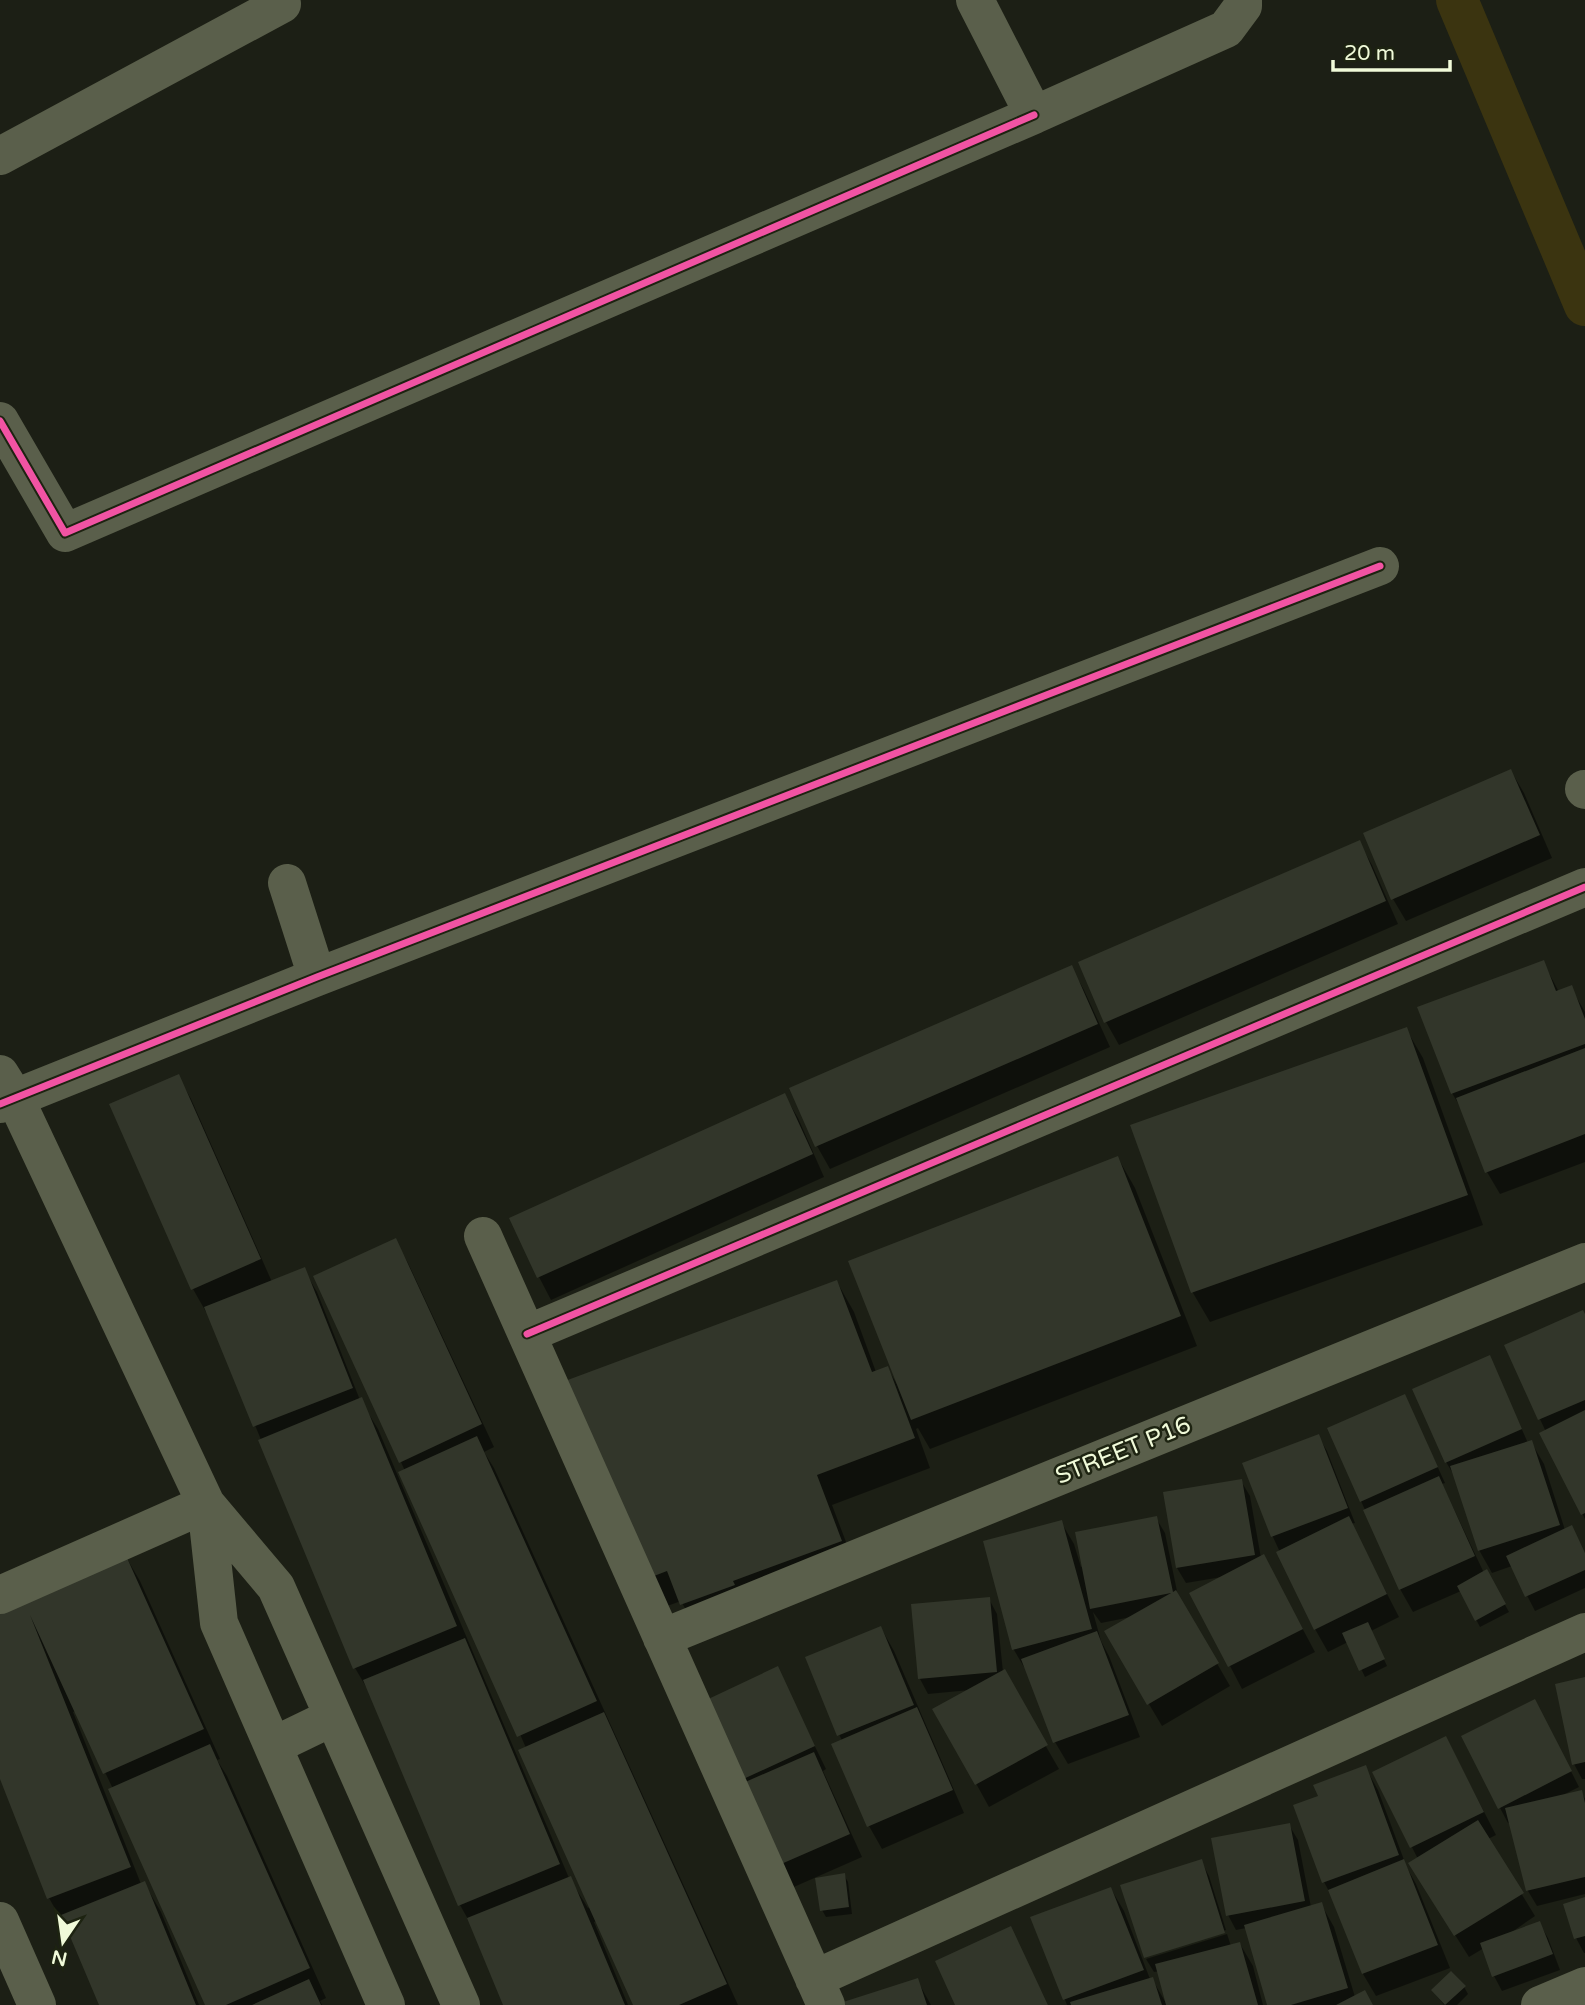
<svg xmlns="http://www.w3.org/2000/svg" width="1585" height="2005" viewBox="0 0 1585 2005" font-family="'Varela Round',sans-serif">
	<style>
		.shadow { fill: #0007 }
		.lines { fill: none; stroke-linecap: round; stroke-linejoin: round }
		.canal { stroke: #3b3410; stroke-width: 42 }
		.building { fill: #32362a }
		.minor { stroke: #5a5f4b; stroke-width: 38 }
		.cycleway-casing { stroke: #1d2311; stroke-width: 11 }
		.cycleway { stroke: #f153a3; stroke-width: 7 }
		.labels { text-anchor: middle; stroke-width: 5; stroke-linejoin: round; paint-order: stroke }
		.street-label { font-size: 24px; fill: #f0fad9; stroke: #1d2311 }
	</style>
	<rect width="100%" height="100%" fill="#1c1f15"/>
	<path class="shadow" d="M1511,771L1524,793L1552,858L1406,921L1393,899Z
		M1359,842L1372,865L1398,924L1119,1045L1106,1022L1080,963Z
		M1543,962L1559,992L1571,988L1585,1012V1162L1500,1194L1487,1172L1462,1110L1452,1093Z
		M1071,967L1084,990L1110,1047L830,1169L817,1146L792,1089Z
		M1406,1029L1423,1058L1483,1225L1210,1322L1193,1293L1133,1126Z
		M178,1076L191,1099L272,1282L304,1270L317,1292L360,1400L378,1429L569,1878L588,1908L590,1907L526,1748L401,1462L395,1241L408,1263L494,1447L484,1452L494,1468L738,2005H635L597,1921L594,1922L628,2005H505L474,1930L460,1905L372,1697L355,1668L208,1311L206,1312L193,1289L111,1105Z
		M785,1096L798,1118L824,1177L551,1300L539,1277L512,1219Z
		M1118,1158L1135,1188L1197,1346L930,1449L918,1428L916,1429L930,1468L832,1505L857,1571L699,1634L681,1601L659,1609L642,1580L837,1282L854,1312L876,1372L887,1368L897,1384Z
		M1585,1317V1519L1542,1434L1546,1432L1506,1346Z
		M1489,1357L1528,1443L1531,1442L1544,1464L1565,1530L1585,1553V1588L1535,1611L1512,1566L1492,1573L1479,1550L1455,1477L1446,1462Z
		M1412,1411L1445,1483L1442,1484L1484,1573L1487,1572L1509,1612L1480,1627L1461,1591L1413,1612L1400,1589L1361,1501Z
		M1318,1436L1327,1451L1355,1523L1351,1524L1399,1617L1371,1631L1387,1666L1365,1677L1348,1642L1328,1652L1315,1629L1273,1537L1244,1464Z
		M1241,1481L1250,1496L1261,1558L1276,1579L1315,1652L1242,1689L1192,1593L1222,1577L1186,1583L1177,1568Z
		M1156,1518L1165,1533L1178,1596L1230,1686L1162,1726L1106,1632L1131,1617L1101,1623L1093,1612L1101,1641L1109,1656L1140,1737L1068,1764L1055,1742L1027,1672L1014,1650L985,1542L1061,1522L1074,1544L1081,1567Z
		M123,1552L140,1581L220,1759L217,1760L227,1776L326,1998L320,2001L322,2005H207L113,1789L76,1711L73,1712L141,1884L144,1883L161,1912L199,2005H101L68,1927L66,1928L49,1898L0,1775V1612Z
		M989,1599L997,1614L1003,1672L1059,1769L989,1807L935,1709L970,1690L928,1694L920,1679Z
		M881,1628L894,1651L964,1813L882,1849L869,1826L842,1741L807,1658Z
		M777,1669L826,1769L823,1771L862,1857L787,1890L740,1780Z
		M1585,1679V1779H1582L1574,1764Z
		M1543,1716L1579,1787L1565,1794L1581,1792L1585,1799V1894L1537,1906L1528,1891L1511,1822L1508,1823L1500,1808L1463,1737Z
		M1446,1738L1496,1835L1488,1839L1535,1916L1509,1934L1539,1923L1548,1938L1560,1970L1502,1991L1494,1976L1484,1948L1469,1957L1424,1886L1418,1859L1374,1773Z
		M1365,1767L1378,1790L1407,1868L1416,1884L1450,1968L1376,1996L1363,1974L1333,1899L1324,1882L1320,1797Z
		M1289,1825L1298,1840L1311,1907L1321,1904L1334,1927L1355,1997L1371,2005H1269L1246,1928L1236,1930L1228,1915Z
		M1201,1861L1209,1876L1226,1930L1146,1956V1958L1123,1886Z
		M844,1875L848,1882L852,1914L826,1917L822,1910Z
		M1111,1889L1124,1911L1150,1979H1152L1166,2003L1159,1971L1154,1972L1146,1959L1227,1934L1231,1946L1240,1944L1253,1966L1263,2005H1067L1033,1918Z
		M1585,1899V1953H1584L1576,1938Z
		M1011,1929L1048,2005H957Z
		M917,1980L931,2005H841Z
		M1464,1987L1468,1994L1457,2005H1444L1433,1991Z"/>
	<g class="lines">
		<path class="canal" d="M1457,0L1585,305"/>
	</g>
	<path class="building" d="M1511,769L1540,835L1391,900L1363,833Z
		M1360,840L1386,901L1104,1023L1078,962Z
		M1544,960L1556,991L1572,985L1585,1019V1044L1451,1094L1417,1007Z
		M1072,965L1098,1024L815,1147L789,1088Z
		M1407,1027L1468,1195L1191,1293L1130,1125Z
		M1585,1048V1134L1485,1173L1456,1098Z
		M179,1074L261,1259L191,1290L109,1104Z
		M785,1093L813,1154L537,1278L509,1218Z
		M1118,1156L1181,1316L911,1420L848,1261Z
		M396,1238L482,1424L399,1463L313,1276Z
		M305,1267L353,1388L253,1427L204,1307Z
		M837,1280L872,1372L888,1366L915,1438L817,1475L842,1541L733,1581L735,1585L680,1605L667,1571L641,1581L565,1381Z
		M1583,1310L1585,1314V1400L1538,1420L1504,1345Z
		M1490,1355L1522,1429L1445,1463L1412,1389Z
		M1405,1394L1438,1467L1360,1502L1327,1428Z
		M362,1397L457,1626L353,1669L258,1440Z
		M1585,1410V1513L1581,1515L1539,1433Z
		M1319,1434L1348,1508L1271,1537L1242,1463Z
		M477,1436L597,1701L517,1737L398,1472Z
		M1532,1440L1560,1525L1478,1551L1450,1466Z
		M1439,1476L1475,1556L1399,1590L1363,1510Z
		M1242,1479L1255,1555L1176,1568L1163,1492Z
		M1157,1516L1173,1592L1176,1590L1219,1663L1147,1705L1104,1631L1171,1593L1090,1609L1075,1532Z
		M1349,1516L1387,1594L1314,1630L1276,1552Z
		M1062,1520L1092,1629L1012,1650L983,1541Z
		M1572,1525L1585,1553V1570L1525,1597L1506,1556Z
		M123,1549L204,1729L103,1774L30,1615L131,1867L47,1899L0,1779V1610Z
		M1264,1554L1303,1629L1228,1667L1189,1593Z
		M1487,1569L1506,1604L1475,1621L1457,1586Z
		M990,1597L997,1672L918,1679L911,1604Z
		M1368,1622L1385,1659L1359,1671L1342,1633Z
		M881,1626L914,1705L837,1736L805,1657Z
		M1097,1631L1129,1715L1053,1743L1021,1659Z
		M465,1638L560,1864L458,1906L363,1680Z
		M778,1666L815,1746L739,1781L702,1702Z
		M1005,1669L1048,1745L975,1785L932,1709Z
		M1585,1677V1762L1572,1765L1555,1684Z
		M1535,1699L1572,1771L1498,1809L1461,1736Z
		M917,1707L953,1790L867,1827L831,1744Z
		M604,1712L727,1984L679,2005H633L518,1750Z
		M1446,1736L1484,1812L1410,1848L1372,1772Z
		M210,1744L310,1968L226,2005H205L108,1789Z
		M814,1752L850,1834L772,1868L736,1786Z
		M1366,1765L1399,1855L1322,1883L1293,1805L1318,1796L1313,1785Z
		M1582,1790L1585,1803V1877L1526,1891L1505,1808Z
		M1478,1820L1524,1893L1454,1936L1408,1863Z
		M1290,1823L1305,1901L1226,1916L1211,1838Z
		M1202,1859L1225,1933L1144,1958L1120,1885Z
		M1404,1859L1438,1945L1362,1974L1328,1890Z
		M845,1873L849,1907L820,1911L815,1878Z
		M571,1876L625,2005H503L467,1918Z
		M145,1881L196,2005H99L61,1915Z
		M1111,1887L1144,1970L1063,2000L1030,1917Z
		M1585,1897V1936L1574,1939L1563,1904Z
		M1322,1902L1348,1988L1291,2005H1267L1244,1925Z
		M1540,1921L1553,1954L1492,1977L1480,1943Z
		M1011,1926L1048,2005H955L935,1961Z
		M1240,1942L1258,2005H1166L1155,1964Z
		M1451,1971L1466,1986L1445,2005L1431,1990Z
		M1153,1977L1162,2005H1071L1070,2002Z
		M918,1978L927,2005H837V2004Z
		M309,1979L321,2005H252Z
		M1365,1990L1373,2005H1336Z"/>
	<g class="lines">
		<path class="minor" d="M975,0L1034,115L1226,29L1243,6V0
			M0,156L282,4
			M0,421L65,533L1034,115
			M1584,789L1585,790
			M287,883L317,977
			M0,1074L15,1098L206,1504L276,1587L461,2005
			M0,1104L317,977L1380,566
			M483,1236L826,2005
			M527,1334L1585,887
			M206,1504L219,1623L386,2005
			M0,1595L206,1504
			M662,1638L1585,1262
			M273,1746L333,1717
			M0,1921L37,2005
			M814,1979L1585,1632
			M1540,2005L1585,1986"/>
		<defs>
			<path id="cycleway" d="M0,421L65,533L1034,115
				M0,1104L317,977L1380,566
				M527,1334L1585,887"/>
		</defs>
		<use href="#cycleway" class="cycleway-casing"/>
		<use href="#cycleway" class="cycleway"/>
	</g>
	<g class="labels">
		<g class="street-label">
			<text transform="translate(1123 1450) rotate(-22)" y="8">STREET P16</text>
		</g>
	</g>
	<g transform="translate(63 1942) rotate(193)" stroke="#1d2311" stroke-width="5" paint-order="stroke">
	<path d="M0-5L12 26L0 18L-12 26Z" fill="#f0fad9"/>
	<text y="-10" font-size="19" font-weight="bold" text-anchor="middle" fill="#f0fad9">N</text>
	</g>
	<path d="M1333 60v10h117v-10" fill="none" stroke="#f0fad9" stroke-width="3.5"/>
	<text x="1344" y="60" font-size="21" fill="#f0fad9" stroke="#1d2311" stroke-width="5" paint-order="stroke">20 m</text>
</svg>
